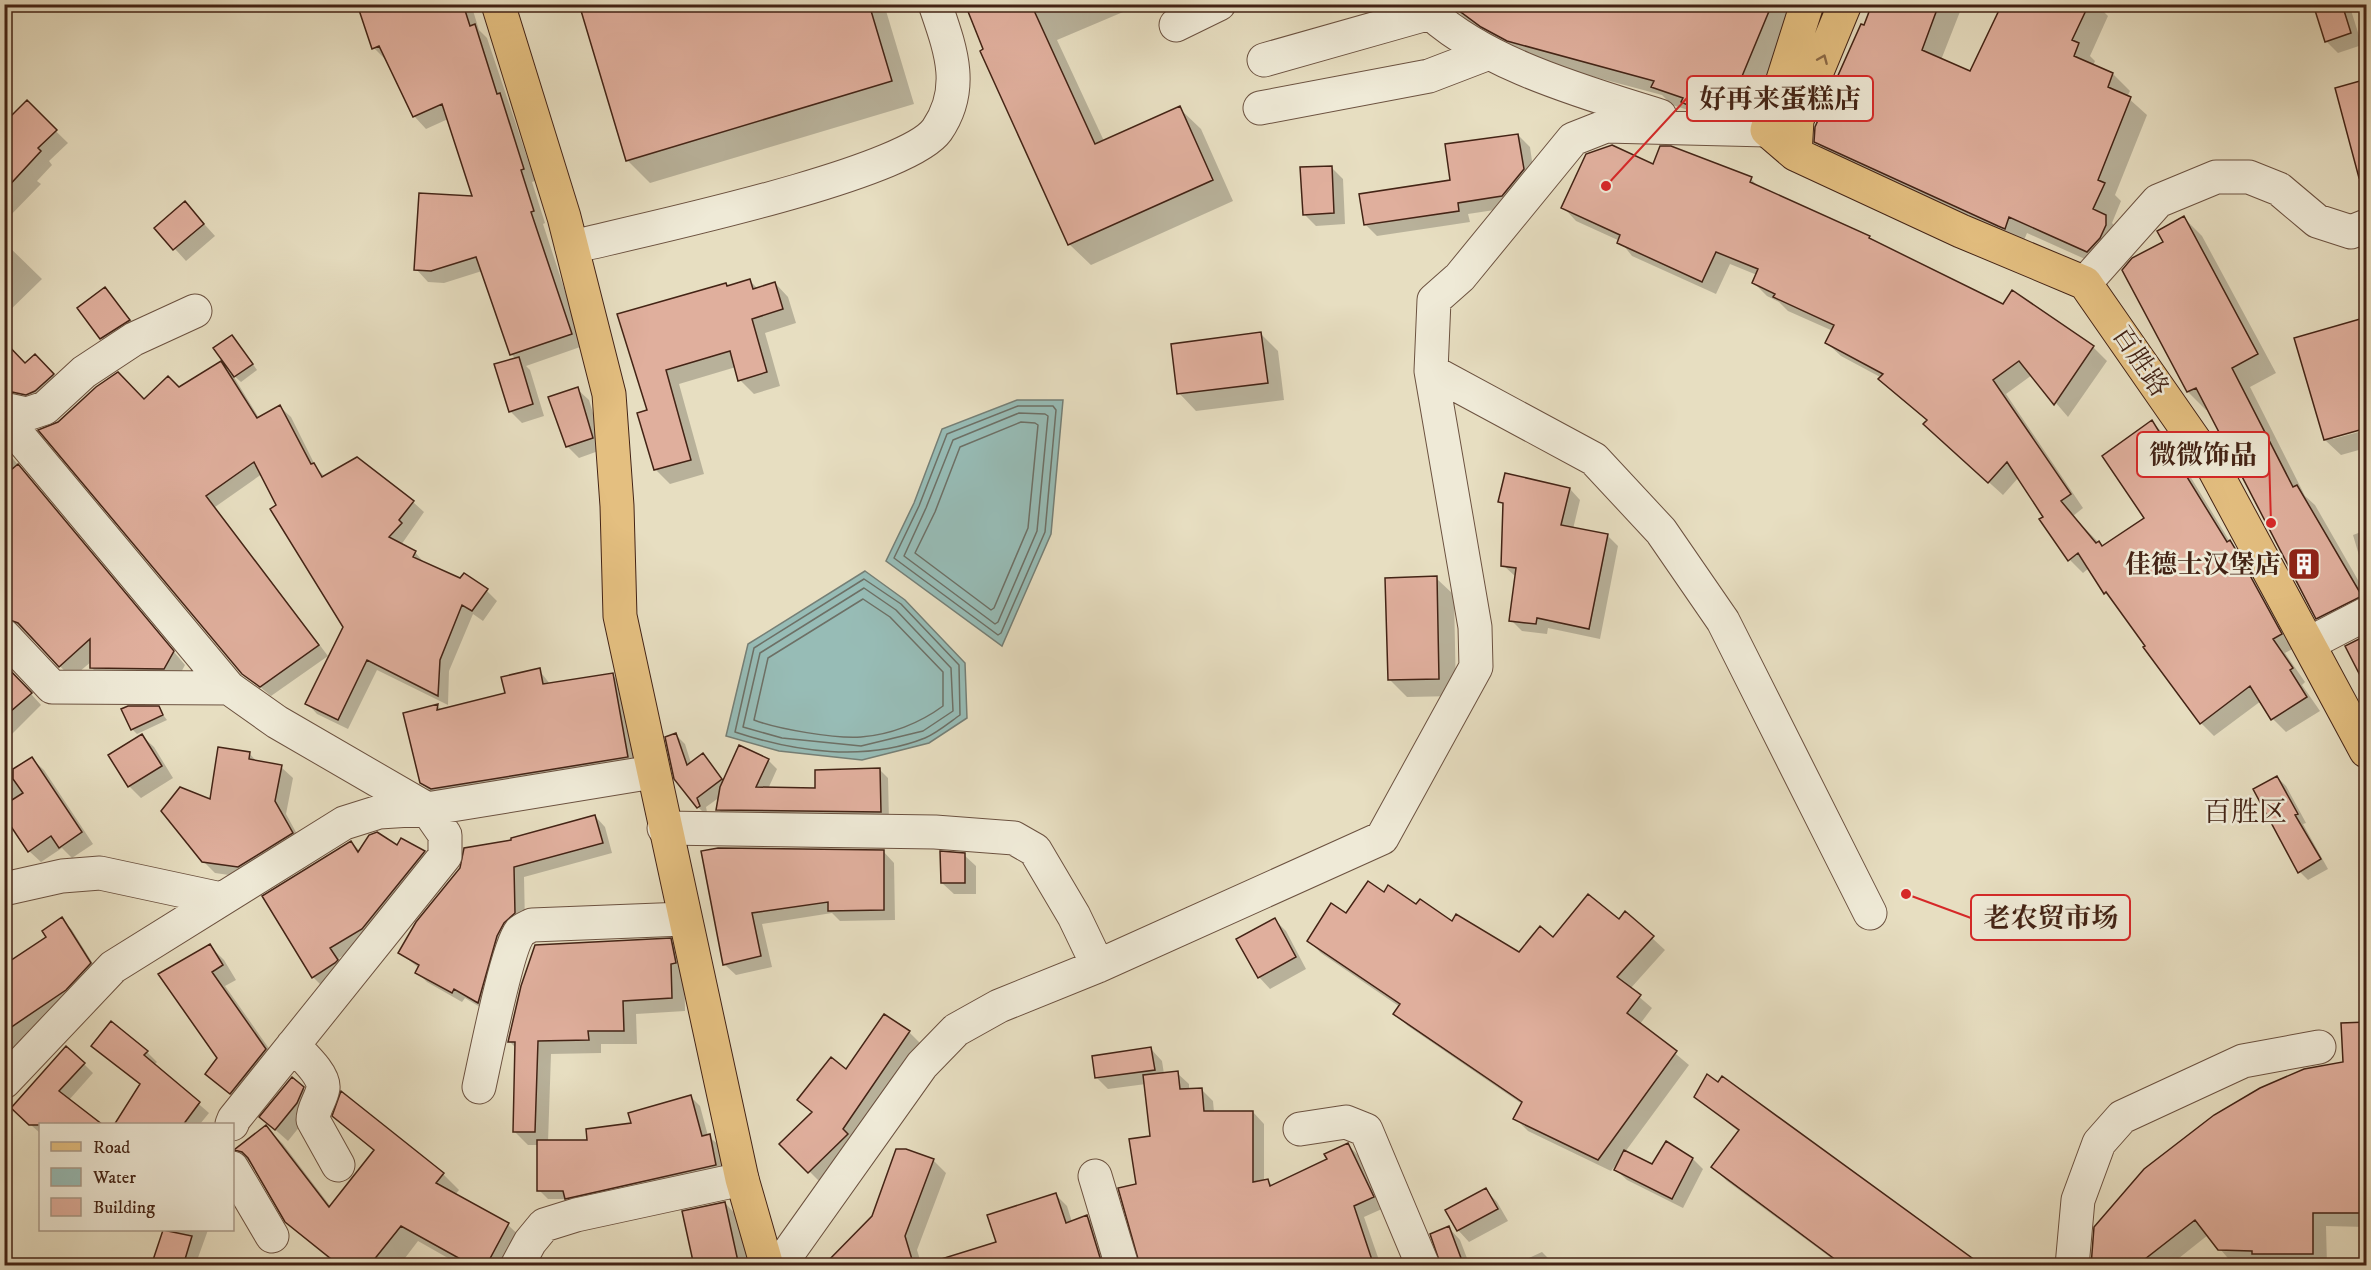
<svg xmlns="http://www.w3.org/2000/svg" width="2371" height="1270" viewBox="0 0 2371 1270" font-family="'IM FELL DW Pica','Noto Serif SC',serif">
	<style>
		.water { fill: #97bcb6; stroke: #757f76; stroke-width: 1.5 }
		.shadow { fill: #0003 }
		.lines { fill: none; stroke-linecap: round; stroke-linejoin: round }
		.shore { stroke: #6d7066; stroke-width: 1.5 }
		.building { fill: #e0af9d; stroke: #432315; stroke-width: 1.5 }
		.minor-casing { stroke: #6c5240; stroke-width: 35 }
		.major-casing { stroke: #432315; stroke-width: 35 }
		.minor { stroke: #efead7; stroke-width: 33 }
		.major { stroke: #e4bf80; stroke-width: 33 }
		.oneway { stroke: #8b6945 }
		.labels { text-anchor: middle; stroke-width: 5; stroke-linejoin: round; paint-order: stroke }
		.street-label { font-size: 26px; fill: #432315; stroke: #efead7 }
		.poi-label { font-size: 26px; font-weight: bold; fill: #432315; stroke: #efead7; text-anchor: end }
		.quarter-label { font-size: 28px; fill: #432315; stroke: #efead7 }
		.leader { fill: none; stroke: #d62828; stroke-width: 2 }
		.callout-dot { fill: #d62828; stroke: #efead7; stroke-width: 2 }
		.callout { fill: #efead7; stroke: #d62828; stroke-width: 2 }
		.callout-label { font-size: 27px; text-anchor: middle; font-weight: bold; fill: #432315 }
	</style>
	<rect width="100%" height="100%" fill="#e7dec1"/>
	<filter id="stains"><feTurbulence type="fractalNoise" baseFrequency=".00333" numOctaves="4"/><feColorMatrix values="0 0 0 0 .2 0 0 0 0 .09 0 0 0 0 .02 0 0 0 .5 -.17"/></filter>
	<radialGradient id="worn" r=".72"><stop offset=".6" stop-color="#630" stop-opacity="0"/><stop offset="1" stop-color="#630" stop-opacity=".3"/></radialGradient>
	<path class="water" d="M1017,400H1063L1051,534L1002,646L886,561L914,503L942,429Z
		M865,571L905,600L965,663L967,718L929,743L862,760L779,751L726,736L748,644Z"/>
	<path class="shadow" d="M426,4H471L479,30L487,38L535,181L532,182L545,223L543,224L583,346L526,366L530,370L544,416L522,423L510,411L516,359L511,354L482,271L444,283L428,282L416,269L474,198L448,119L426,129L414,116L386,60L374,48Z
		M580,4H884L914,104L650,183L627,160Z
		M966,4H1142L1057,40L1104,141L1179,108L1201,129L1233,201L1091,265L1069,244Z
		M1162,4H1254L1248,8H1233L1187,32Z
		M1449,4H1800L1747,128L1672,105L1662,95L1527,59L1476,28Z
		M1874,4H1963L1941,60L1971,73L2003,4H2096L2108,16L2090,56L2095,61L2093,66L2113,74L2130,91L2127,97L2147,115L2115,195L2121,201L2112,223L2122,234L2105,268L2027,233L2022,245L1833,159L1816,142Z
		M2315,4H2349L2362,45L2338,53L2326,41Z
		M2366,81V198L2336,89Z
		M27,103L68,143L49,161L52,165L37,181L41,184L4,222V107L14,115Z
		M1518,135L1530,147L1535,182L1514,207L1468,214L1470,222L1377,236L1366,225L1452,181Z
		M1653,166L1751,179L1760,188L1869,237L1875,243L2093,347L2107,361L2068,417L2032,375L2006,394L2083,508L2073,516L2103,547L2146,518L2152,422L2165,435L2232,545L2243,556L2294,648L2285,653L2305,682L2302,685L2320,711L2286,732L2273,719L2261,701L2214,736L2201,723L2089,568L2083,573L2070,560L2041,520L2045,517L2019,477L2003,495L1939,437L1928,421L1894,393L1882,378L1841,356L1827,343L1833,331L1788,311L1779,302L1767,296L1753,282L1757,275L1730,264L1716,294L1632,256L1620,241L1576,221L1563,207Z
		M1331,167L1343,179L1345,224L1316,226L1304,214Z
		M196,215L215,236L186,261L156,228Z
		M2184,218L2202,236L2276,373L2250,387L2305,496L2315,505L2366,594V621L2336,636L2317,618L2208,409L2206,410L2188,392L2165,243Z
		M4,242L42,279L4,316Z
		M750,281L758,289L775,283L788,297L796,323L765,333L780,386L754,394L740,380L736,367L679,384L704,474L670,484L656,470L639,414L649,411L618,315Z
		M104,289L141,332L113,349L101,338Z
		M1261,334L1278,351L1284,400L1196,411L1179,393Z
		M2296,339L2333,439L2366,430V448L2341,455L2325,440Z
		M4,342L25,365L47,368L65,387L4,407Z
		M237,342L257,370L241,382L232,374L259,418L280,407L291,417L316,467L325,477L357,458L413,502L424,512L401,545L415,552L425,564L487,591L497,601L483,621L473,614L449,671L448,705L377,670L348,729L317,714L307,703L344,627L262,474L215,507L328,656L271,696L243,673L144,401L179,389L221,363L231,374Z
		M577,389L589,400L604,449L579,458L567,446Z
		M4,448L185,665L177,680H104L92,668V661L72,678L4,612Z
		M1570,489L1580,500L1573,529L1607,535L1618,546L1600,639L1548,628L1547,634L1522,631L1511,620L1516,577L1503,565L1504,506L1500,501Z
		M2366,530V579L2353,535Z
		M1436,578L1454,595L1456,696L1407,697L1389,679Z
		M4,664L41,705L4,742Z
		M539,670L550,684L612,675L622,684L636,766L431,792L421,783L437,706L442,710L506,694Z
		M158,708L167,720L137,734L132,729Z
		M676,735L685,744L691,763L703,755L724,781L768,760L777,769L768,789L817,790L879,769L888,778L889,821L727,818L718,809L720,797L706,807L708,817L698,807Z
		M142,736L154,747L173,778L141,798L129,786L110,756Z
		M249,753L258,763L281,767L293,778L286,814L303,845L250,878L215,873L203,861L211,801Z
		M32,759L44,770L93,844L72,858L62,848L41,862L29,851L4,813V777Z
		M2277,777L2286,786L2306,823L2303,824L2328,869L2308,880L2300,872Z
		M595,816L605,827L612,853L524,877L525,923L488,1012L465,998L462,1002L427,982L417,972L419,968L400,953L461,868L513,841Z
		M402,840L424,852L434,863L372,940L339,958L347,971L323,987L313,977L351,842L360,851L398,848Z
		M883,851L894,863L895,920L840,921L832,913L762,924L772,967L736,975L724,964L703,852Z
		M964,855L976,866V894H954L942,883Z
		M1384,894L1519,954L1553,939L1619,921L1625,913L1665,950L1630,989L1652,1008L1640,1024L1689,1065L1625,1152L1653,1166L1667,1143L1693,1159L1703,1169L1683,1208L1627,1180L1616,1170L1619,1161L1611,1171L1528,1131L1515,1118L1522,1104L1408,1026L1395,1014L1400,1007L1321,953L1309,941L1347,915Z
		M62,919L72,930L100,975L4,1055V998Z
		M1275,920L1286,931L1306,969L1270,989L1259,977Z
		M670,940L684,953L685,1011L636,1014L637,1044H601V1053L551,1054L548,1142H589L691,1097L700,1106L708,1136L719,1145L725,1175L576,1207L568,1199H548L539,1190L538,1145H528L514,1131L516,1048L509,1041Z
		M209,945L224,960L236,980L225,986L280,1064L245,1107L207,1074L219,1058Z
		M2366,1024V1252V1227L2326,1226L2327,1266L2233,1264L2208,1235L2169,1266H2092L2344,1063Z
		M909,1032L920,1043L853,1141L820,1182L782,1144L813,1113L799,1100Z
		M1151,1049L1162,1061L1164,1074L1177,1073L1189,1084V1090L1201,1089L1213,1101L1214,1112H1253L1264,1124V1182L1268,1181L1273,1186L1329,1160L1348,1145L1359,1156L1384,1208L1364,1217L1381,1266H1142L1137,1185L1152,1137L1146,1084L1108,1089L1097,1078Z
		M147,1052L157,1062L154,1065L209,1113L200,1124H116L141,1085L103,1055Z
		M84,1064L93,1073L69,1100L40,1124V1133L22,1117Z
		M303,1088L315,1100L309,1115L288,1141L261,1117Z
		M1696,1096L1980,1266H1842L1727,1181L1713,1167L1739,1132Z
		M334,1116L443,1174L459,1190L455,1195L508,1225L525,1241L511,1266H462L418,1241L399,1266H338L304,1238L287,1221L255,1167L236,1150L266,1127L283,1144L331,1207L375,1152Z
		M933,1160L946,1173L917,1250L922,1266H825Z
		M1486,1190L1497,1202L1508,1221L1469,1242L1458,1230Z
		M1056,1195L1067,1206L1072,1222L1087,1217L1098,1228L1109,1266H1024L1002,1212Z
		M725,1203L739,1218L750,1266H695Z
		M1449,1228L1460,1240L1470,1266H1443Z
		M162,1230H208L195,1266H153L164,1231Z
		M1542,1252L1556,1266H1511Z
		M1998,1260L2030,1266H1994Z"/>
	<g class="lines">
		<path class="shore" d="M1018,406H1053L1056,410L1045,532L1001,633L998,635L894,558L919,506L947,434Z
			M1019,413L1045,414L1048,416L1037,531L998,622L995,624L904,556L926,508L953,440Z
			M1021,422L1035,423L1038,425L1028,528L994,608L991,610L915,553L935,512L960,447Z
			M864,579L901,604L959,665L960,715C950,722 937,733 925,738C865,762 795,752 735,732L754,648Z
			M864,588L896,610L951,668L953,711L923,731L861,746L782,738L743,727L760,653Z
			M863,599L890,617L943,672V706C920,723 890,735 861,737C836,739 777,729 754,720L768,658Z"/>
	</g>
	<path class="building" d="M357,4H463L470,26L475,24L497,94L500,93L524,169L521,170L534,211L531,212L572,334L510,355L476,257L431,271L414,270L419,193L472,196L442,104L413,117L379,46L372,49Z
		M579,4H869L892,81L626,161Z
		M965,4H1031L1095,144L1180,106L1213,180L1068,245L980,51L983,49Z
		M1450,4H1772L1728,110H1698L1681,102L1683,98L1651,87L1654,81L1507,41L1481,27Z
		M1872,4H1939L1922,50L1970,71L2002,4H2089L2072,40L2079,43L2074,56L2113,73L2108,87L2131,97L2098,180L2105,183L2093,209L2106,215V225L2100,238L2087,252L2009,217L2005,229L1998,226L1814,142L1815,127L1861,24L1864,25Z
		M2313,4H2342L2351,33L2325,42Z
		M2367,79V177L2359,178L2335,88Z
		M27,100L57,130L38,148L41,151L4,191V123Z
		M1518,134L1524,169L1502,196L1458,203L1459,211L1364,225L1359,194L1450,180L1445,144Z
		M1612,145L1653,164L1660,146H1671L1752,177L1750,182L1870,236L1869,238L2003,304L2012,290L2094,346L2054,405L2019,361L1993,380L2071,494L2061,501L2096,543L2099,541L2102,546L2144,518L2102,456L2152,420L2227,542L2230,540L2236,550L2282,634L2273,639L2293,668L2290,670L2307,697L2271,720L2250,686L2200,724L2143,647L2145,646L2106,592L2104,594L2078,553L2068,561L2039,519L2043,517L2007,462L1988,483L1923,424L1927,420L1878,379L1883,374L1825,343L1834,325L1773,297L1775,294L1752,283L1758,269L1716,252L1702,282L1617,243L1620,235L1561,208L1586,154Z
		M1332,166L1334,213L1303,215L1300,167Z
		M185,201L204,224L173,250L154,228Z
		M2184,216L2258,354L2232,368L2293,487L2297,485L2362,596L2316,619L2196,388L2187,392L2122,270L2132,258L2163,242L2157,231Z
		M750,279L753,289L775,282L783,309L752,319L767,372L738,381L730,351L666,370L691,460L654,470L637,413L647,410L617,314L726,283L727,286Z
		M105,287L130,320L100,339L77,308Z
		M2367,317V428L2324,440L2294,338Z
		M1261,332L1268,383L1177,394L1171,344Z
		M232,335L253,364L234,377L213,348Z
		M4,341L25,363L35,354L54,374L35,391L26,395L12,392L4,384Z
		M519,357L533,404L509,412L494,364Z
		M221,361L257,418L280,405L311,464L314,463L322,477L357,457L414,501L399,520L402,523L389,537L416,551L413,557L460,578L464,573L488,589L472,611L462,605L440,660L438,696L367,660L338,720L305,704L343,627L270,509L276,505L254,462L206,496L319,645L260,687L242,674L38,430L58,422L96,387L118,372L144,399L168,376L179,387Z
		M578,387L593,438L566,447L548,397Z
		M18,464L174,651L164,669L90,668V639L59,667L18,623L4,618V476Z
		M1505,473L1570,488L1561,525L1608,534L1589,629L1537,618L1536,624L1509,621L1516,568L1501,566L1503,503L1498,502Z
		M1437,576L1439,679L1388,680L1385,578Z
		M2367,635V689L2345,646Z
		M4,664L32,693L4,717Z
		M540,668L543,684L613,673L628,757L431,789L420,783L403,713L438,704L437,710L505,693L501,677Z
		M128,706H159L163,715L131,730L121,709Z
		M676,733L687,765L703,753L722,779L697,798L700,806L697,808L674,779L665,737Z
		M142,734L162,766L128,787L108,755Z
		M739,745L769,759L756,787L815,788V770L880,768L881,812L716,810L720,787Z
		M218,747L250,752L249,759L282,765L275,801L293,833L238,867L202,862L161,811L180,787L210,799Z
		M32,757L82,832L59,848L51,836L28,852L4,816V805L23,793L13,779V769Z
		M2277,776L2298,814L2295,815L2321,859L2298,873L2253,789Z
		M595,815L603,843L514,867L515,913L504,923L497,936L478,1003L454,989L452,993L415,973L419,965L398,953L416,922L460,868L464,848L511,840V838Z
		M377,832L397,845L401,838L425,851L362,929L330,948L338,960L335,963L312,978L262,896L351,841L358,852L369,835Z
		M718,848L884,850V910L828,911V902L752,913L761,956L723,965L701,851Z
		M940,851L965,853V883H941Z
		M1368,881L1384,892L1388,885L1416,904L1420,899L1452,921L1456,914L1519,952L1540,926L1553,937L1588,894L1619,919L1625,911L1654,936L1617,977L1641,995L1627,1013L1677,1051L1598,1160L1513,1119L1522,1102L1393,1014L1400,1004L1307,941L1331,903L1346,913Z
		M62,917L91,963L66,990L4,1032V965L46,937L42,931Z
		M1275,918L1296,957L1258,978L1236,939Z
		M671,938L676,963L671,964L672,998L623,1001L624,1031H588L589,1040L538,1041L535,1132H513L515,1042H508L521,986L535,945Z
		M210,944L223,965L212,972L266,1049L230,1094L205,1074L217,1058L158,974Z
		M884,1014L910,1031L843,1129L848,1134L808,1173L779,1144L812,1112L797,1100L831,1057L846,1069Z
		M111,1021L148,1051L144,1055L200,1102L183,1125H114L140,1084L91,1046Z
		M2367,1022V1213H2313V1254H2252V1251L2218,1250L2195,1220L2136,1266H2091L2094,1227L2144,1169L2214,1115L2260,1088L2304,1069L2343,1062L2341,1023Z
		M66,1046L85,1063L59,1091L103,1125H29L11,1108Z
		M1151,1047L1155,1070L1095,1078L1092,1056Z
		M1178,1071L1180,1089L1202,1088L1204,1111H1253V1182L1268,1179L1270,1186L1327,1159L1324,1154L1348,1143L1374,1197L1354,1206L1374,1266H1140L1118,1188L1136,1184L1129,1139L1150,1136L1143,1075Z
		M1707,1074L1718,1082L1722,1076L1983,1266H1844L1711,1167L1739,1130L1694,1097Z
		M292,1077L304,1087L297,1103L275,1130L259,1117Z
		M341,1091L444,1173L436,1183L509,1223L486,1266H473L401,1226L369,1266H340L285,1222L248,1158L242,1152L234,1150L266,1125L329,1207L374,1150L332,1116Z
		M691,1095L702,1136L710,1134L716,1165L565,1199L563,1191H537V1140H587L586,1129L631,1123L628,1113Z
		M1666,1141L1693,1158L1672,1199L1614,1170L1624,1150L1652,1164Z
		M896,1149H906L934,1159L905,1236L914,1266H823L872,1216Z
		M1486,1188L1498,1209L1457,1231L1445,1210Z
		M1056,1193L1066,1223L1087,1215L1102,1264L939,1266L938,1260L996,1242L987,1215Z
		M725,1202L739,1266H694L682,1211Z
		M1449,1226L1464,1266H1441L1430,1234Z
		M163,1230L192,1236L183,1266H151Z"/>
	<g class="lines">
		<defs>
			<path id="minor" d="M1421,4C1478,63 1584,92 1660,116
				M1176,25L1219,4
				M1264,60L1430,13
				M1260,108L1429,76L1489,53
				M572,247C638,231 905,175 937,130C966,88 950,48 935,4
				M2085,283L2158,201L2216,177H2249L2279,189L2317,221L2351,232L2366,226
				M1431,371L1594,459L1661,531L1723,621L1870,913
				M4,409L27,414L45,408L84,372L134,339L195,311
				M4,418L229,688L277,722L427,809L445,835V856L234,1119L232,1124
				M4,636L52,687L229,688
				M2310,643L2366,614
				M664,828L935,832L1014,838L1035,850L1074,916L1098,966
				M4,889L62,876L100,873L221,899
				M293,1045C301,1054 325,1075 323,1088C321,1100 313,1108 313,1120L338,1165
				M4,1082L113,967L344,823L379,812L427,809L653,772
				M479,1087C485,1060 507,948 520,932C523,929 528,927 532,925L684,919
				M1300,1129L1346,1122L1366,1130L1423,1266
				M232,1168L272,1236
				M1095,1176L1122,1266
				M517,1266L530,1242L544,1225L576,1215L742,1179
				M779,1266L922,1065L956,1030L999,1006L1098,966L1382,838L1476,667L1475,627L1431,371L1434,300L1460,277L1573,139L1606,126L1767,130L1795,120
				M2072,1266L2078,1200L2099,1143L2122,1117L2243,1061L2319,1047"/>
			<path id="major" d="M498,4L564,217L609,394L617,506L620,616L742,1179L767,1266
				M1807,4L1767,130L1795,154L1961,231L2085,283L2213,467L2366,751
				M1795,154L1797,120L1845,4"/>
		</defs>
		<use href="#minor" class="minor-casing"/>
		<use href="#major" class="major-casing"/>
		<use href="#minor" class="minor"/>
		<use href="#major" class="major"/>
	</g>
	<defs><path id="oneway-chevron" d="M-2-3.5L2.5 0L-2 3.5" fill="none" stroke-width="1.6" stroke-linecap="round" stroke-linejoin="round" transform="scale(1.5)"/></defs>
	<use class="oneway" href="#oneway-chevron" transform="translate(1823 59) rotate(-67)"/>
	<defs>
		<symbol id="building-square" viewBox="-11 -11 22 22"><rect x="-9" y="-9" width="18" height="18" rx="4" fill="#8f2418" stroke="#efead7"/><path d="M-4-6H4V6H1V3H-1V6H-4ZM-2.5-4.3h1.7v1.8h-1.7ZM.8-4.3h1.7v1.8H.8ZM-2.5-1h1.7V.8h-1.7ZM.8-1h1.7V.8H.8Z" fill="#fff"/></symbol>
	</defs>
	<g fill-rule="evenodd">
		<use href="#building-square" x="2285" y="545" width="38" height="38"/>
	</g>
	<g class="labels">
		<g class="street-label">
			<text transform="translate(2141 361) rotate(56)" y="9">百胜路</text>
		</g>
		<g class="poi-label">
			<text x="2281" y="573">佳德士汉堡店</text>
		</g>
		<g class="quarter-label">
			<text x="2245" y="821">百胜区</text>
		</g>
	</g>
	<path class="leader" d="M1606 186L1687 98M2271 523L2269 455M1906 894L1971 918"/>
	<g class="callout-dot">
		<circle cx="1606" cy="186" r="6"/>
		<circle cx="2271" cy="523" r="6"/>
		<circle cx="1906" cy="894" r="6"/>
	</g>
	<g class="callout">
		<rect x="1687" y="76" width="186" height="45" rx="6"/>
		<rect x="2137" y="432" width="132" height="45" rx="6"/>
		<rect x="1971" y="895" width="159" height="45" rx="6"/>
	</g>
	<g class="callout-label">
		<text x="1780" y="108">好再来蛋糕店</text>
		<text x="2203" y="464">微微饰品</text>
		<text x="2051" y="927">老农贸市场</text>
	</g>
	<rect width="2371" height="1270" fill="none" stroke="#e7dec1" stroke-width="24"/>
	<rect x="6" y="6" width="2359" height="1258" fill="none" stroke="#432315" stroke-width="3"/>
	<rect x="12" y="12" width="2347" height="1246" fill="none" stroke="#432315" stroke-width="1.5"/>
	<rect x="39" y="1123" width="195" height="108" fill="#efead7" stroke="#aa9a89" stroke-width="1.5"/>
	<rect x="51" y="1142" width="30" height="9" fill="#e4bf80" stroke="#aa9a89" stroke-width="1.5"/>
	<text x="93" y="1153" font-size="18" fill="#432315">Road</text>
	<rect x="51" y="1168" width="30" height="18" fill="#97bcb6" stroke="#aa9a89" stroke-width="1.5"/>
	<text x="93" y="1183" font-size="18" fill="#432315">Water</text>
	<rect x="51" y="1198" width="30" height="18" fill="#e0af9d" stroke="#aa9a89" stroke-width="1.5"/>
	<text x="93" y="1213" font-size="18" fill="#432315">Building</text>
	<rect width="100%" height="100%" filter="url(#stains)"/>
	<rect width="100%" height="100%" fill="url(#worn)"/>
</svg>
